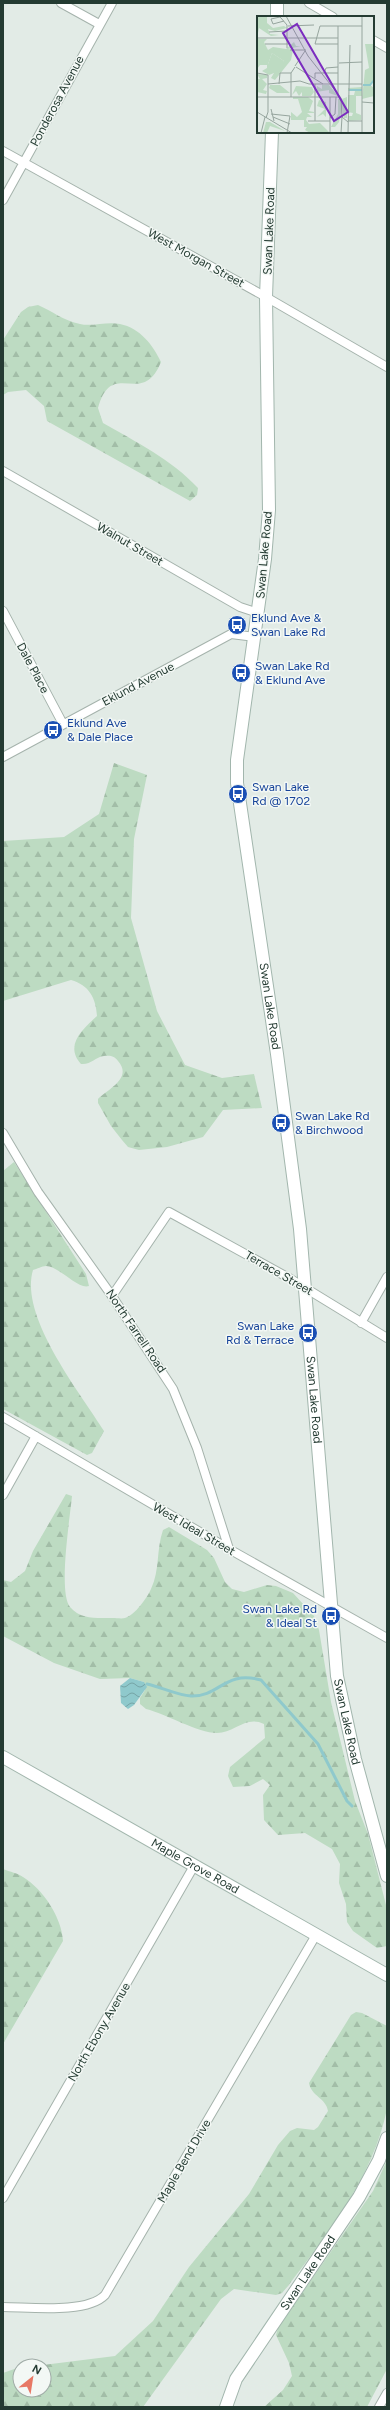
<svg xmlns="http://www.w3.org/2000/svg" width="390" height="2410" viewBox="0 0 390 2410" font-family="Figtree,sans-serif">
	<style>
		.forest { fill: url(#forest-firs) }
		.water { fill: url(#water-waves) }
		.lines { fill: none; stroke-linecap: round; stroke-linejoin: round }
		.stream { stroke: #8fc9cc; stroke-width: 3 }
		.street-casing { stroke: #a5b3ac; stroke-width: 10 }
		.secondary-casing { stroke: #a2b6ad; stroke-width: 14 }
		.street { stroke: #fff; stroke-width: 8 }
		.secondary { stroke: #fff; stroke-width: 12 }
		.labels { text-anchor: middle; stroke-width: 3; stroke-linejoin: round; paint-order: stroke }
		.street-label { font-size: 12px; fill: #243b32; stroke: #f3f8f5 }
		.transit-label { font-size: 12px; fill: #164399; stroke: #f3f8f5; text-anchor: start }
		.inset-river { fill: none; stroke: #8fc9cc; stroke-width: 2 }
		.inset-road { fill: none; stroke: #96a59e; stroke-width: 1 }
		.view { fill: #7b2cbf; fill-opacity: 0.15; stroke: #7b2cbf; stroke-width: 2 }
		.inset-edge { fill: none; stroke: #243b32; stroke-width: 2 }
	</style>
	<defs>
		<pattern id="forest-firs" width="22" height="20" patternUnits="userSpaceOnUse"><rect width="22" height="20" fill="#bddbc2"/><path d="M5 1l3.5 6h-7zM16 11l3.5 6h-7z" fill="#a2bda7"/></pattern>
		<pattern id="water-waves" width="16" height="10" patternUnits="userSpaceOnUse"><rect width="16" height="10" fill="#8fc9cc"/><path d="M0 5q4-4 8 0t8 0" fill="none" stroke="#75a4a6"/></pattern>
	</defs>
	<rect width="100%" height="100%" fill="#e2ebe6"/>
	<path class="forest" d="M38,305C52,311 64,321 80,324C92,327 107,321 120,324C140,328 153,345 161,362C142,409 112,357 98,408L103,423C136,442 171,459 198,488L197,495L190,501L47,421L44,406L26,390L8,392L3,395V340L21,312L28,307Z
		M114,763L147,775L134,839L131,918L157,1011L185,1065L222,1078L254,1074L262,1108L223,1110L203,1137L167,1147L139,1150L128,1147L122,1140L111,1126L98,1103V1099C108,1089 133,1078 118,1061C115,1056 110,1055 104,1056C95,1057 91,1065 81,1064C64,1045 83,1029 97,1016C96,998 89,985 71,980L3,1001V841L64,837L99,814Z
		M14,1162L86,1274L89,1286C78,1290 59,1266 46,1266C42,1266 37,1269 33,1270C19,1317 80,1392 104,1431L92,1453L87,1455L3,1409V1171Z
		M66,1494L72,1496C70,1518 58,1592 70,1607C81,1620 98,1618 113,1618C116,1618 122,1619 125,1618C135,1615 147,1598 151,1589C160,1570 156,1550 163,1530L169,1527L207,1550L214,1558L225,1582L232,1589L244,1592L267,1585L276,1586L293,1593L314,1616L319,1630L331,1702L355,1801L368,1834L387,1909V1946L377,1948L353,1931L347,1922L346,1904L339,1883L340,1864L332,1849L305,1833L278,1835L264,1820L263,1795L270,1785L263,1779L250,1786L233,1787L228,1776L230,1767L265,1738L264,1724C246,1715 234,1733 217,1733C198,1733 166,1714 146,1709L140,1704V1698L145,1690L144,1682L130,1678L100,1679L54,1663L3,1636V1580L11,1582L25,1571L33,1551Z
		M3,1869C10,1872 18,1873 23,1877C43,1889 62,1918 63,1941L3,2044Z
		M356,2012L362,2013L387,2026C387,2049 390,2088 387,2109C373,2177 328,2233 288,2286L282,2293L276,2295L234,2289L221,2299L143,2407H3V2373L20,2367V2390H44V2366H35L115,2356L153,2321L189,2267L249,2194L278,2145L290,2131L297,2128L314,2130L318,2127L328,2111C326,2098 311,2096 309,2083L351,2015Z
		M387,2160V2369L367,2407H264L283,2390L292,2376L289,2363L276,2335L278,2328L373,2191Z"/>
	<path class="water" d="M130,1678L144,1682L147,1687L134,1705L128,1709L121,1703L120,1686Z"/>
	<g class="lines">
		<path class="stream" d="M147,1684C161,1687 177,1695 191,1696C220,1697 224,1670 261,1680L318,1744L347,1801L352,1806"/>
		<defs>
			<path id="street" d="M61,3L99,24
				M309,3L333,17
				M373,40L387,48
				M3,151L266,297L387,367
				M3,200L112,3
				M3,471L240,607L258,613
				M3,611L63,724
				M3,757L231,634L255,637
				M3,1133L38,1192L112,1296L173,1389L197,1448L229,1549
				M112,1296L169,1212L289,1278L387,1338
				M361,1323L387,1277
				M3,1417L229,1549L387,1638
				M3,1495L36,1436
				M3,2198L194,1866
				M3,2307C29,2307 87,2314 105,2295L316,1935
				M379,2407L387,2393"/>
			<g id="secondary">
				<path d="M277,17V3"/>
				<path id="s1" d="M272,132L266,297L269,510L265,559L237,760V783L277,1054L300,1229L337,1676L355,1759L387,1876"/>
				<path id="s2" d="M3,1757L387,1975"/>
				<path id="s3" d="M226,2407L236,2379L359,2197L379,2160L387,2138"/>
			</g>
		</defs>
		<use href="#street" class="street-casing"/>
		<use href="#secondary" class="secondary-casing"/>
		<use href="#street" class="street"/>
		<use href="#secondary" class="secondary"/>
	</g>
	<defs>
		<symbol id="bus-disc" viewBox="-11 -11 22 22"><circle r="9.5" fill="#1a4fb4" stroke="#f3f8f5"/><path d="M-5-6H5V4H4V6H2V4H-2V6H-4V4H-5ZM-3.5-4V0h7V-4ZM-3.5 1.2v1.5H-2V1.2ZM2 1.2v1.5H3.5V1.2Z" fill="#fff"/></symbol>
	</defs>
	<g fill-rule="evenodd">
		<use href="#bus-disc" x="226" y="614" width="22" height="22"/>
		<use href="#bus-disc" x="230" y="662" width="22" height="22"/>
		<use href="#bus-disc" x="42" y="719" width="22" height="22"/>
		<use href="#bus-disc" x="227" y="783" width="22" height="22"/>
		<use href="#bus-disc" x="270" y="1112" width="22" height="22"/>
		<use href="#bus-disc" x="297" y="1322" width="22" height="22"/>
		<use href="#bus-disc" x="320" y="1605" width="22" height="22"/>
	</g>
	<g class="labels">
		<g class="street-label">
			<text transform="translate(57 101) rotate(-62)" y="4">Ponderosa Avenue</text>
			<text transform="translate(269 231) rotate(-88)" y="4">Swan Lake Road</text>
			<text transform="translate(196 258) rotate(29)" y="4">West Morgan Street</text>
			<text transform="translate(130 544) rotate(30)" y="4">Walnut Street</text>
			<text transform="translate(264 555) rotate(-85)" y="4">Swan Lake Road</text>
			<text transform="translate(33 668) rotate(62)" y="4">Dale Place</text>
			<text transform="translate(138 684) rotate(-28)" y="4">Eklund Avenue</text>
			<text dy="4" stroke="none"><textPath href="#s1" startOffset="879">Swan Lake Road</textPath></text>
			<text transform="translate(279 1273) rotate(30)" y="4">Terrace Street</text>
			<text transform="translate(136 1331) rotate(56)" y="4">North Farrell Road</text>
			<text dy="4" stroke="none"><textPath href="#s1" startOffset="1275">Swan Lake Road</textPath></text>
			<text transform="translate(194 1529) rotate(30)" y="4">West Ideal Street</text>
			<text dy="4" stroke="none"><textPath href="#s1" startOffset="1599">Swan Lake Road</textPath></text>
			<text dy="4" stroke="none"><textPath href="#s2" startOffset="221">Maple Grove Road</textPath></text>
			<text transform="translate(99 2032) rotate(-60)" y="4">North Ebony Avenue</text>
			<text transform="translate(184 2161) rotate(-60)" y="4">Maple Bend Drive</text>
			<text dy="4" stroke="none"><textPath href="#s3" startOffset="158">Swan Lake Road</textPath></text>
		</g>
		<g class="transit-label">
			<text x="251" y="622">Eklund Ave &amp;<tspan x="251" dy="14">Swan Lake Rd</tspan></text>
			<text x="255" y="670">Swan Lake Rd<tspan x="255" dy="14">&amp; Eklund Ave</tspan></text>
			<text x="67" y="727">Eklund Ave<tspan x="67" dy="14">&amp; Dale Place</tspan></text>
			<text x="252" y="791">Swan Lake<tspan x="252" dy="14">Rd @ 1702</tspan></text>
			<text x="295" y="1120">Swan Lake Rd<tspan x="295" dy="14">&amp; Birchwood</tspan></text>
			<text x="294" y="1330" text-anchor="end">Swan Lake<tspan x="294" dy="14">Rd &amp; Terrace</tspan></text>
			<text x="317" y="1613" text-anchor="end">Swan Lake Rd<tspan x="317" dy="14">&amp; Ideal St</tspan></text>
		</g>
	</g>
	<g transform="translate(257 16)">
		<rect width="117" height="117" fill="#e2ebe6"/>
		<path d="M0,0H10V7L16,12L27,10L30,12L18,15L11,13L13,18L22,19L14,20L2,12L0,22ZM0,23H10L7,26L11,34L16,31L29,33L37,26L39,30H44L31,33L36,34L34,44L18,64L14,62L17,57L12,59L5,55L10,52V49H3L0,53ZM15,37L27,45L19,56L18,48H11ZM108,28H117V64L113,69L117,72V80L105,83L108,54L112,52ZM0,58L10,59V62L5,63L10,68L6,74L10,75L9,78L0,76V63H3ZM13,69H23L33,77H20L12,72ZM65,69H72L81,80L72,77V74L59,76L60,70L65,73ZM39,70L55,71L57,76L54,80H45V76L42,80L39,75L35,79ZM36,81H51L56,85L52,95L57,96V97H50L55,101H50L49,104L52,108L63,107L73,117H53L48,114L50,111H47V104H34V96L40,101L45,96L41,83H36ZM90,81V102H87L85,92L82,106L78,111H74L81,98V83L84,82L86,90L85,83ZM62,84L69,86V101L66,98L60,101L68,93L60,90ZM9,106H13L28,115L13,110L10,117H6Z" fill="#bddbc2" fill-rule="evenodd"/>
		<path d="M15,37L27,45L24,57H18V48H11ZM105,71V80H99V97L104,99V104L91,105V100H95L96,97L91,96V79H97L98,75H91V72Z" fill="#bddbc2"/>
		<path class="inset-river" d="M106,69H113L117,64M92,74H105"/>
		<path class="inset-road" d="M29,0L51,40L84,82L85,101L91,106M27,5L16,8L14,3L23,1L24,2L30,9V32M31,10L57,9M81,10V79M12,16L30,15M0,22H81M8,28H31M81,28H58L63,10H105M33,34H49M82,47L105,46M38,50L48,35M39,51L66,68M0,57L11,59V96L9,102M67,57L69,52L81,51M58,62V57H81M11,68L43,65L52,68H105M22,68L23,57H34M0,81H83M34,81V57L38,51M73,81V117M105,86L117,87M14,93L17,105M0,96L35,117M14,98L33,100L30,117M16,101L33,108M73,102L78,98L79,81M51,105H73M58,105V68M91,105H105M4,117L8,101M84,117L85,101M91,117L93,29M91,117H105M105,117V0"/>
		<path class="view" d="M40,8L91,96L77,105L26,17Z"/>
		<rect width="117" height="117" class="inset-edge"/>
	</g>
	<rect width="390" height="2410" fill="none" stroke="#243b32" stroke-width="8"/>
	<g transform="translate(32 2378) rotate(30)"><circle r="19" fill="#f3f8f5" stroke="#a0aca7"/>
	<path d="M0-3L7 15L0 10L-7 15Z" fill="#e77865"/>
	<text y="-6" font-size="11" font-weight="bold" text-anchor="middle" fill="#243b32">N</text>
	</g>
</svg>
